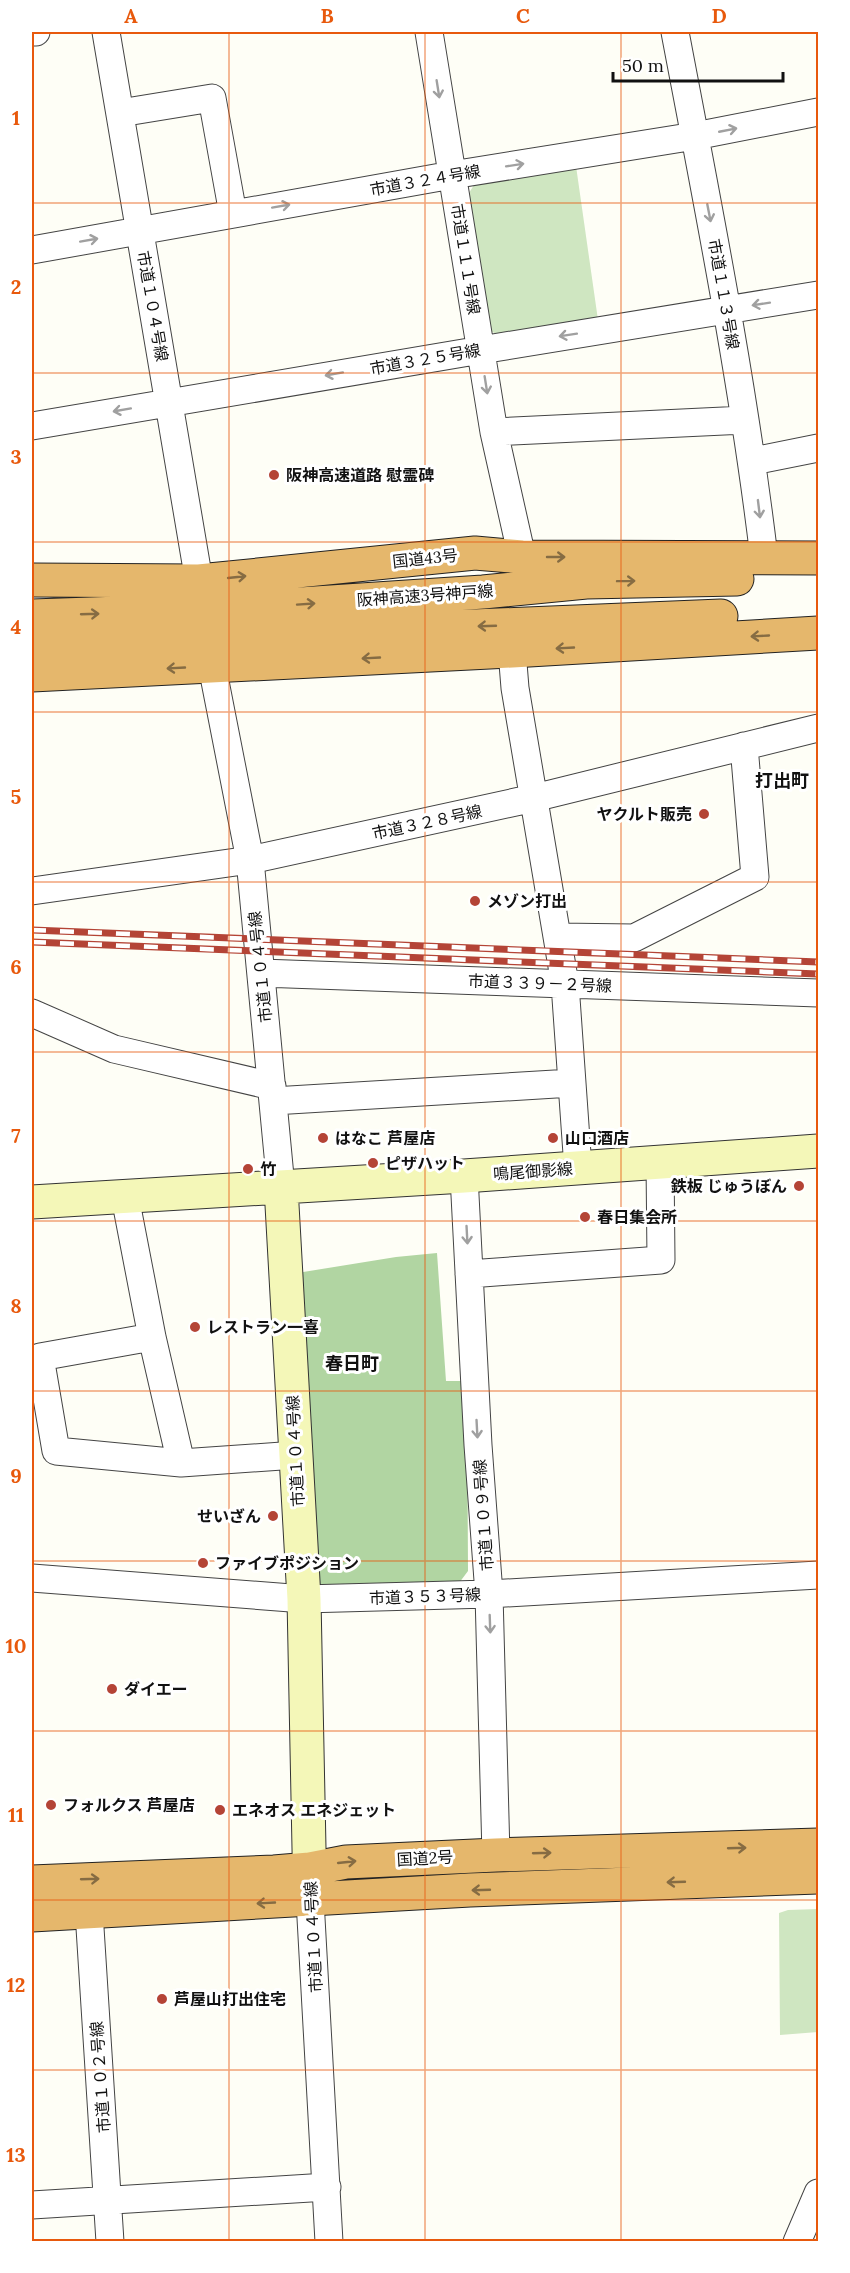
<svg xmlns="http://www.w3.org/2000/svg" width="850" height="2273" viewBox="0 0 850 2273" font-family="Lora,'Noto Sans JP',serif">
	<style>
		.green { fill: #cfe6c1 }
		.forest { fill: #b1d5a2 }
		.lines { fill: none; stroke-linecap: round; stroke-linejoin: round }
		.street-casing { stroke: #444; stroke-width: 29 }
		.secondary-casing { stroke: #333; stroke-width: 35 }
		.highway-casing { stroke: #222; stroke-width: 35 }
		.street { stroke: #fff; stroke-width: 27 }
		.secondary { stroke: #f4f7b8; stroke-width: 33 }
		.highway { stroke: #e5b76c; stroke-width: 33 }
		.rail-casing { stroke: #b44436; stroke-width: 7 }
		.rail { stroke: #fff; stroke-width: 4.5; stroke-dasharray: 14; stroke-linecap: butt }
		.oneway { stroke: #a0a0a0 }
		.oneway2 { stroke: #866c43 }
		.grid { fill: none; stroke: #e8590c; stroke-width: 1.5; stroke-opacity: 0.55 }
		.poi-dot { fill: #b44436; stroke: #fff; stroke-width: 2 }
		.labels { text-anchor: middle; stroke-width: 6; stroke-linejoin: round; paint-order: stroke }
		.street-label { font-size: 16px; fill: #111; stroke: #fff }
		.poi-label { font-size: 16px; font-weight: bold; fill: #111; stroke: #fff; text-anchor: start }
		.neighbourhood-label { font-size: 18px; font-weight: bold; fill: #111; stroke: #fff }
		.neatline { fill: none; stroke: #e8590c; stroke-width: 2 }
		.grid-label { font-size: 20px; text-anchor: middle; font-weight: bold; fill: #e8590c }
	</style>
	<rect width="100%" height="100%" fill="#fefef6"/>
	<path class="green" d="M576,166L598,320L501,337L491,331L469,193L477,180Z
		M818,1909V2032L780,2035L779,1913L788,1910Z"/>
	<path class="forest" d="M437,1253L446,1381H467L468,1571L459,1583L331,1590L315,1581L297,1273L396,1257Z"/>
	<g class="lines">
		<defs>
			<path id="street" d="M32,32H36
				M106,32L199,581
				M429,32L494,432L522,557
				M675,32C708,206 743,381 764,557
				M120,113L212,98L233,214
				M32,250L452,175L695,136L818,112
				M32,426L481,350L818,295
				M494,432L745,420
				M753,461L818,448
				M512,651L515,688L565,984L578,1168
				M212,666L250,860L281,1187
				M32,891L250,860L534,798L818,728
				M558,937L634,938L755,877L744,746
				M261,973L818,993
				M32,1013L114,1049L272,1086
				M273,1101L572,1083
				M464,1176L478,1445L489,1594L496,1855
				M125,1197L152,1337L181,1463
				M469,1274L661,1260L660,1162
				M152,1337L40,1357L56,1451L181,1463L296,1455
				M32,1578L304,1599L489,1594L818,1575
				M310,1900L329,2242
				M89,1912L110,2242
				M32,2205L327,2187
				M797,2242L818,2193"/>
			<path id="secondary" d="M281,1187L304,1599L310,1898
				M32,1202L464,1176L818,1151"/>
			<path id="highway" d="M32,580L199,581L475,553L522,557L818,558
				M32,616L210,610L483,592L586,582L737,579
				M32,644L721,616
				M32,675L512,651L818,633
				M32,1882L274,1872L310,1869L346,1862L496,1855L818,1845
				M32,1915L470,1890L818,1877"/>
		</defs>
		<use href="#street" class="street-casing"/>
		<use href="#secondary" class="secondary-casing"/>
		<use href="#highway" class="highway-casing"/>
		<use href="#street" class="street"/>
		<use href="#secondary" class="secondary"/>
		<use href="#highway" class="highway"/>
		<defs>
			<path id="rail" d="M32,930L818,962
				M32,942L818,974"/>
		</defs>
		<use href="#rail" class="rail-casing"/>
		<use href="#rail" class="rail"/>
	</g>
	<defs><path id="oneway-shaft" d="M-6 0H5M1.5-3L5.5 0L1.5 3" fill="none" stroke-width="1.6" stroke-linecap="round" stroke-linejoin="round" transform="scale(1.5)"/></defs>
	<g class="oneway">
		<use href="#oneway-shaft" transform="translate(438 89) rotate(81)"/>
		<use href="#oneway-shaft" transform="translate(728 130) rotate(-11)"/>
		<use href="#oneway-shaft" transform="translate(515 165) rotate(-9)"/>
		<use href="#oneway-shaft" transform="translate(281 206) rotate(-10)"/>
		<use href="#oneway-shaft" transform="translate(709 213) rotate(79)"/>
		<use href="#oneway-shaft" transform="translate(89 240) rotate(-10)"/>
		<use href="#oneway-shaft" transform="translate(761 304) rotate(171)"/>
		<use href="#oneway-shaft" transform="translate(568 335) rotate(171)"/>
		<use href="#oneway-shaft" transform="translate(334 374) rotate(170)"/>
		<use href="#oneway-shaft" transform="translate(486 385) rotate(81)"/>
		<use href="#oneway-shaft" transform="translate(122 410) rotate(170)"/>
		<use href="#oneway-shaft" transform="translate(759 509) rotate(83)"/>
		<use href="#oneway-shaft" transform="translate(467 1235) rotate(87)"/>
		<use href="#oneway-shaft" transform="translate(477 1429) rotate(87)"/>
		<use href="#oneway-shaft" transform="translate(490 1624) rotate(88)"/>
	</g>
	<g class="oneway2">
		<use href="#oneway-shaft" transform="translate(556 557)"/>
		<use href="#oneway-shaft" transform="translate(237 577) rotate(-6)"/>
		<use href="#oneway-shaft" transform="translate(626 581) rotate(-1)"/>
		<use href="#oneway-shaft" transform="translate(306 604) rotate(-4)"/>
		<use href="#oneway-shaft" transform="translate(90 614) rotate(-2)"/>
		<use href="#oneway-shaft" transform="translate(487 626) rotate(178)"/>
		<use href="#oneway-shaft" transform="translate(760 636) rotate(177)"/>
		<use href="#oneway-shaft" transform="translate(565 648) rotate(177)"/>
		<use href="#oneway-shaft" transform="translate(371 658) rotate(177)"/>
		<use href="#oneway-shaft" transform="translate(176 668) rotate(177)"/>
		<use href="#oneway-shaft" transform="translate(737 1848) rotate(-2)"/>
		<use href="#oneway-shaft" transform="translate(542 1853) rotate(-2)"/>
		<use href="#oneway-shaft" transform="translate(347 1862) rotate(-6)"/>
		<use href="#oneway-shaft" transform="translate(90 1879) rotate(-2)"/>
		<use href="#oneway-shaft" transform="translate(676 1882) rotate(178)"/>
		<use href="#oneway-shaft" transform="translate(481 1890) rotate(178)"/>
		<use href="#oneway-shaft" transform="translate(266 1903) rotate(177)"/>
	</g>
	<path class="grid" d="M229,32V2242M425,32V2242M621,32V2242M32,203H818M32,373H818M32,542H818M32,712H818M32,882H818M32,1052H818M32,1221H818M32,1391H818M32,1561H818M32,1731H818M32,1900H818M32,2070H818"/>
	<g class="poi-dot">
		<circle cx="274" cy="475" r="6"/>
		<circle cx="704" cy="814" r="6"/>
		<circle cx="475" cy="901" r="6"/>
		<circle cx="323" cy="1138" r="6"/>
		<circle cx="553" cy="1138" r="6"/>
		<circle cx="373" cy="1163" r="6"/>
		<circle cx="248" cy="1169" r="6"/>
		<circle cx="799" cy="1186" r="6"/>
		<circle cx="585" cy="1217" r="6"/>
		<circle cx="195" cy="1327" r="6"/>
		<circle cx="273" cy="1516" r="6"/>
		<circle cx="203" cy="1563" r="6"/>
		<circle cx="112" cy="1689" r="6"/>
		<circle cx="51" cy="1805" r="6"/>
		<circle cx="220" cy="1810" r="6"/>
		<circle cx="162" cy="1999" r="6"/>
	</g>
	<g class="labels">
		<g class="street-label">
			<text transform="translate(425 180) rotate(-10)" y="6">市道３２４号線</text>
			<text transform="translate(466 259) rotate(81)" y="6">市道１１１号線</text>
			<text transform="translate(724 294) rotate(80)" y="6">市道１１３号線</text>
			<text transform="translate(153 306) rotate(80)" y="6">市道１０４号線</text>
			<text transform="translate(425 359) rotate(-10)" y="6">市道３２５号線</text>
			<text transform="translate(425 558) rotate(-6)" y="6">国道43号</text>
			<text transform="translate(425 595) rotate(-4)" y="6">阪神高速3号神戸線</text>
			<text transform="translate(427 822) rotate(-12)" y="6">市道３２８号線</text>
			<text transform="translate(260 967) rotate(-96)" y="6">市道１０４号線</text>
			<text transform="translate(540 983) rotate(2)" y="6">市道３３９－２号線</text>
			<text transform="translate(533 1171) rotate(-4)" y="6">鳴尾御影線</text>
			<text transform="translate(295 1451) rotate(-93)" y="6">市道１０４号線</text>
			<text transform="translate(483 1515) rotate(-94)" y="6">市道１０９号線</text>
			<text transform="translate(425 1596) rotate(-2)" y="6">市道３５３号線</text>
			<text transform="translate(425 1858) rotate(-3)" y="6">国道2号</text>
			<text transform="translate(313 1937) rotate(-93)" y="6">市道１０４号線</text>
			<text transform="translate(100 2077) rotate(-94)" y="6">市道１０２号線</text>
		</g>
		<g class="poi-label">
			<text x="286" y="481">阪神高速道路 慰霊碑</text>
			<text x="692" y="820" text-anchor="end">ヤクルト販売</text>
			<text x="487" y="907">メゾン打出</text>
			<text x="335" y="1144">はなこ 芦屋店</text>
			<text x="565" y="1144">山口酒店</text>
			<text x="385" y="1169">ピザハット</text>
			<text x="260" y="1175">竹</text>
			<text x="787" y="1192" text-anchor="end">鉄板 じゅうぼん</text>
			<text x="597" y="1223">春日集会所</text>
			<text x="207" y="1333">レストラン一喜</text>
			<text x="261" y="1522" text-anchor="end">せいざん</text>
			<text x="215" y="1569">ファイブポジション</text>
			<text x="124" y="1695">ダイエー</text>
			<text x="63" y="1811">フォルクス 芦屋店</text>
			<text x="232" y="1816">エネオス エネジェット</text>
			<text x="174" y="2005">芦屋山打出住宅</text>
		</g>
		<g class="neighbourhood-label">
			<text x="782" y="787">打出町</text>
			<text x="352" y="1370">春日町</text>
		</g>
	</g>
	<rect width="850" height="2273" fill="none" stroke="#ffffff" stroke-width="66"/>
	<path d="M613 72v9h170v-9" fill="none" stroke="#111111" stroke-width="3"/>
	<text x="622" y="72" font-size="18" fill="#111111" stroke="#ffffff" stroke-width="4.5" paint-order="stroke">50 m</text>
	<rect x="33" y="33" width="784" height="2207" class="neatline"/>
	<g class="grid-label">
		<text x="131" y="23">A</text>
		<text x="327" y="23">B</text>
		<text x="523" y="23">C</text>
		<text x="719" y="23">D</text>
		<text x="16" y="125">1</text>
		<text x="16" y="294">2</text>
		<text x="16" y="464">3</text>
		<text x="16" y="634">4</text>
		<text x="16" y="804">5</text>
		<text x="16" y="974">6</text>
		<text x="16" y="1143">7</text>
		<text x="16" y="1313">8</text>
		<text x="16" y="1483">9</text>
		<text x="16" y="1653">10</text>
		<text x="16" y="1822">11</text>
		<text x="16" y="1992">12</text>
		<text x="16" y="2162">13</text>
	</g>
</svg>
